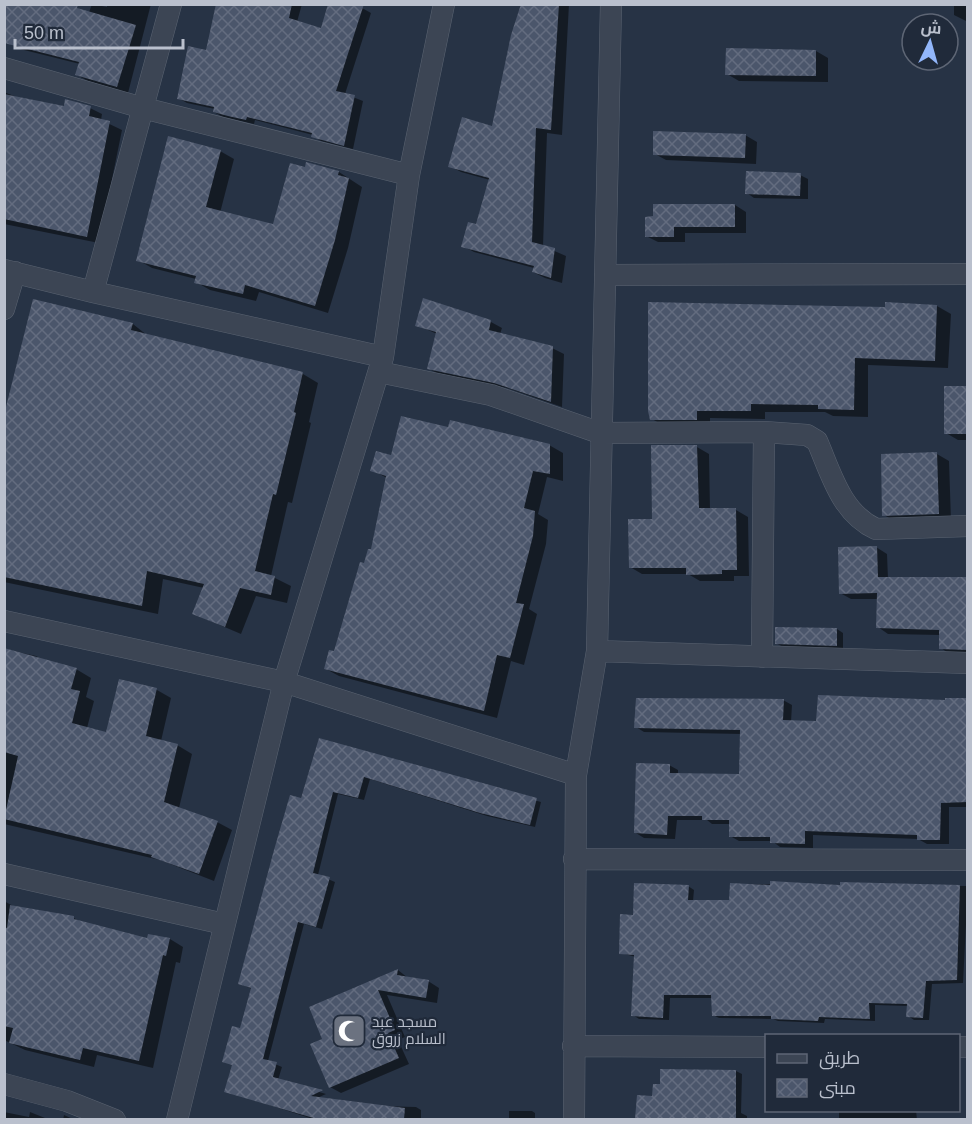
<svg xmlns="http://www.w3.org/2000/svg" width="972" height="1124" viewBox="0 0 972 1124" font-family="Helvetica,Cairo,sans-serif">
	<style>
		.shadow { fill: #0007 }
		.building { fill: url(#building-cross-hatch) }
		.lines { fill: none; stroke-linecap: round; stroke-linejoin: round }
		.minor-casing { stroke: #5a6371; stroke-width: 22 }
		.minor { stroke: #3c4554; stroke-width: 21 }
		.labels { text-anchor: middle; stroke-width: 4.5; stroke-linejoin: round; paint-order: stroke }
		.poi-label { font-size: 15px; fill: #bac0cd; stroke: #202a3a; text-anchor: start }
	</style>
	<defs>
		<pattern id="building-cross-hatch" width="8" height="8" patternUnits="userSpaceOnUse" patternTransform="scale(1.5)"><rect width="8" height="8" fill="#4b566b"/><path d="M0 0l8 8M0 8l8-8" fill="none" stroke="#636c7f"/></pattern>
	</defs>
	<rect width="100%" height="100%" fill="#273345"/>
	<path class="shadow" d="M92,4L107,7V4H151L128,93L88,81L77,75L80,64L20,49L9,43L81,35Z
		M218,4H302L297,22L322,29L362,8L371,13L345,94L363,101L353,149L321,141L313,135L255,120L254,124L223,117L214,112L215,109L187,103L178,98L207,52Z
		M523,4H569L562,135L547,133L543,246L566,256L562,283L545,278L533,272L534,268L474,252L463,246L477,226L490,180L461,172L450,166L493,128Z
		M954,4H968V22L954,15Z
		M816,51L828,58V82L739,81L727,74Z
		M4,92L19,98L65,108H90L102,114L101,120L122,130L99,243L4,224Z
		M745,135L757,142L756,164L666,160L655,154Z
		M220,151L234,159L220,213L274,226L306,169L339,172L362,187L348,248L328,313L259,292L256,301L210,290L196,282V279L152,268L138,260Z
		M800,175L808,179V199L754,198L747,193Z
		M735,205L746,212V233H685V242H658L646,236Z
		M424,300L491,322L502,328L500,334L552,348L564,354L562,407L507,388L440,375L428,368L437,334L417,325Z
		M34,301L133,324L148,336L303,374L318,383L309,422L311,423L292,503L288,502L271,576L291,586L287,603L256,596L241,634L194,614L204,588L163,579L158,614L4,582V421Z
		M937,306L951,314L948,368L868,365V417L833,416L825,412H765V419L710,418V427H666L652,419L886,308Z
		M968,387V440H958L946,433Z
		M449,429L549,445L563,453V481L547,477L538,514L548,520L546,544L529,609L537,614L524,665L511,661L497,718L339,676L326,669L335,653L372,551L387,478L372,470L392,457Z
		M697,447L709,454L710,510H736L748,517L749,576H734V581H700L688,574H642L630,567Z
		M937,454L949,461L951,520L896,522L884,515Z
		M876,547L887,554L888,579L968,578V656L951,655L941,648L940,635L888,634L878,627L879,599H851L840,593Z
		M837,629L843,633V649L783,647L776,643Z
		M4,649L36,656L47,662L76,669L91,678L86,697L94,701L87,728L107,733L120,681L157,690L171,698L161,741L177,745L192,754L179,808L217,822L232,830L214,881L160,860L4,824Z
		M968,699V807H949V844H927L918,839L813,835V848L780,847L772,841H739L730,836V824H712L707,820H677L675,839L644,838L636,833L669,765L678,770V774L741,775V734L644,732L636,727L783,700L792,705L791,722L818,723Z
		M320,740L541,802L535,827L487,816L370,779L364,800L338,794L318,875L335,882L322,929L304,924L268,1061L282,1067L278,1080L326,1094L317,1098L376,1106L416,1107L421,1110V1120H316L226,1091L233,1065L224,1061L241,1030L252,989L240,984Z
		M731,884L968,886L963,983L932,984L929,1020H914L908,1016V1006L875,1005V1021L825,1019L824,1023L778,1021L773,1019L719,1018L713,1015V998H670L669,1020L639,1019L633,1015L636,957L621,953L634,916L688,886L694,890L693,901H731Z
		M4,901L13,906L74,918L84,924L148,939H170L183,947L180,963L176,962L153,1068L97,1055L94,1067L25,1050L4,1040Z
		M398,970L408,978L428,981L439,988L437,1003L387,995L405,1037L398,1040L409,1064L341,1093L330,1087L324,1040L311,1008Z
		M736,1071L742,1074L741,1113L747,1116V1120H637L638,1097L653,1098Z
		M839,1110H916L917,1120H839Z
		M509,1111H532L535,1113V1120H509Z
		M4,1112L29,1117L30,1112L50,1120H4Z
		M64,1115L75,1120H63Z"/>
	<path class="building" d="M4,4H78L77,8L136,25L117,87L75,75L79,62L4,43Z
		M216,4H292L289,18L321,28L328,4H364L336,91L355,95L344,146L311,137L312,133L247,117L246,120L228,116L213,112L214,107L177,99L188,46L206,50Z
		M521,4H559L551,130L536,128L532,242L555,248L551,278L532,272L534,266L461,247L468,222L476,224L489,178L448,167L462,117L492,126L511,35Z
		M726,48L816,50V76L725,75Z
		M4,94L64,106L65,99L91,106L89,116L110,121L87,237L4,219Z
		M653,131L746,134L745,158L653,155Z
		M168,136L221,150L206,207L273,224L290,163L305,167L306,162L339,171L338,175L349,178L335,240L315,306L245,285L243,294L194,283L196,276L136,261Z
		M746,171L801,173L800,196L745,194Z
		M653,204H735V227H674V237H645V217L653,216Z
		M423,298L491,320L489,330L553,346L551,402L494,383L427,369L436,332L415,326Z
		M33,299L133,323L131,330L303,372L294,412L296,413L276,495L273,494L255,571L275,576L271,595L240,588L225,627L192,614L204,584L147,571L142,606L4,577V415Z
		M648,302L885,307V302L937,305L935,361L855,358L854,410L818,409V405L751,404V411H697V420H650L648,411Z
		M944,386H968V434H944Z
		M401,416L448,427L450,420L550,444V474L533,471L524,508L535,511L533,536L516,603L524,604L510,658L497,655L484,711L324,669L329,650L334,651L360,562L364,563L368,549H371L386,476L370,471L376,451L391,455Z
		M651,445H697L699,508H736L737,570H722V574L686,575V568H629L628,519H652Z
		M937,452L939,514L882,516L881,454Z
		M877,546L878,577H968V650L939,649V630L876,628L877,593L839,594L838,547Z
		M775,627L837,628V646L775,644Z
		M4,648L77,668L71,689L80,691L72,723L106,732L119,679L157,688L146,736L178,744L164,802L218,821L199,874L151,857L152,855L4,819L18,756L4,752Z
		M818,695L945,700V698H968V802L941,803L940,840H917V835L805,831V844L770,843V837H729V820H702V816H668L667,835L634,833L636,763L670,764V773L739,774L740,730L634,728L636,698L784,699L783,720L816,721Z
		M319,738L537,798L530,825L480,813L364,777L358,798L333,792L313,873L330,877L316,927L298,922L263,1059L277,1062L273,1077L323,1090L311,1096L405,1108L404,1119H317L224,1092L232,1065L222,1062L232,1026L240,1028L251,988L238,984L274,850L290,795L301,798Z
		M770,881L840,885V882L960,885L957,980L926,981L923,1018L906,1017L907,1004L869,1003L870,1019L819,1017L818,1021L771,1019V1016H712L711,995H664L663,1018L631,1016L634,955L619,954L620,914L633,915L634,883L689,885L688,900H729L730,883L770,885Z
		M10,905L74,916V919L147,938L148,934L170,938L166,956L163,955L139,1061L83,1048L80,1060L9,1043L13,1028L4,1026V927L7,928Z
		M398,969L397,975L429,980L426,998L378,990L395,1030L388,1033L399,1058L329,1088L310,1044L322,1039L309,1007Z
		M660,1069L736,1070V1119H635L637,1095L652,1096L653,1084H660Z"/>
	<g class="lines">
		<defs>
			<path id="minor" d="M4,68L143,108L409,175
				M4,270L93,292L383,357
				M605,275L968,274
				M93,292L171,4
				M4,309L15,272
				M379,372L491,395L600,433L764,432L807,435L817,441C831,473 841,513 876,529L968,526
				M4,621L284,682L576,775
				M597,651L968,663
				M762,657L764,432
				M574,859L968,860
				M4,874L224,924
				M573,1046L766,1047
				M958,1047H968
				M4,1084L67,1101L115,1120
				M177,1120L284,682L383,357L409,175L444,4
				M574,1120L576,775L597,651L611,4"/>
		</defs>
		<use href="#minor" class="minor-casing"/>
		<use href="#minor" class="minor"/>
	</g>
	<defs>
		<symbol id="mosque-square" viewBox="-11 -11 22 22"><rect x="-9" y="-9" width="18" height="18" rx="4" fill="#6b7280" stroke="#202a3a"/><path d="M3.5-4.9A6 6 0 1 0 3.5 4.9A5 5 0 1 1 3.5-4.9Z" fill="#fff"/></symbol>
	</defs>
	<g fill-rule="evenodd">
		<use href="#mosque-square" x="330" y="1012" width="38" height="38"/>
	</g>
	<g class="labels">
		<g class="poi-label">
			<text x="372" y="1027">مسجد عبد<tspan x="372" dy="17">السلام زروق</tspan></text>
		</g>
	</g>
	<rect width="972" height="1124" fill="none" stroke="#bac0cd" stroke-width="12"/>
	<rect x="765" y="1034" width="195" height="78" fill="#202a3a" stroke="#5e6675" stroke-width="1.5"/>
	<rect x="777" y="1054" width="30" height="9" fill="#3c4554" stroke="#5e6675" stroke-width="1.5"/>
	<text x="819" y="1064" font-size="18" fill="#bac0cd">طريق</text>
	<rect x="777" y="1079" width="30" height="18" fill="url(#building-cross-hatch)" stroke="#5e6675" stroke-width="1.5"/>
	<text x="819" y="1094" font-size="18" fill="#bac0cd">مبنى</text>
	<g transform="translate(930 42) rotate(5)"><circle r="28" fill="#202a3a" stroke="#5e6675" stroke-width="1.5"/>
	<path d="M0-4.5L10 22L0 15L-10 22Z" fill="#92b6fa"/>
	<text y="-9" font-size="16" font-weight="bold" text-anchor="middle" fill="#bac0cd">ش</text>
	</g>
	<path d="M15 39v9h168v-9" fill="none" stroke="#bac0cd" stroke-width="3"/>
	<text x="24" y="39" font-size="18" fill="#bac0cd" stroke="#202a3a" stroke-width="4.5" paint-order="stroke">50 m</text>
</svg>
